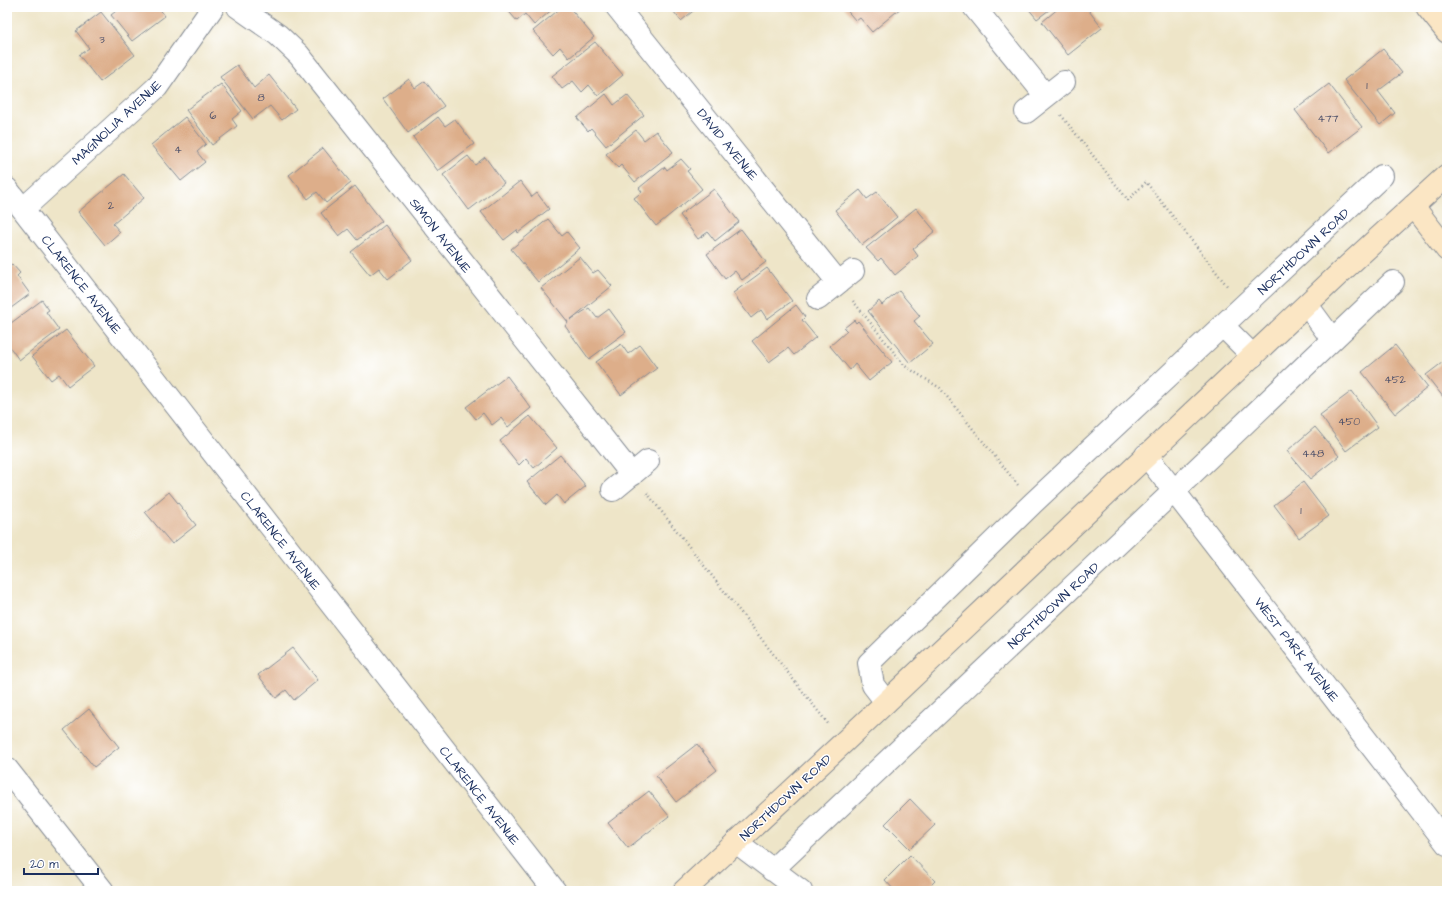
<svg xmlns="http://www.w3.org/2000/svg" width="1454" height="898" viewBox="0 0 1454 898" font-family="'Architects Daughter',sans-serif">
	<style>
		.building { fill: #ddae8a }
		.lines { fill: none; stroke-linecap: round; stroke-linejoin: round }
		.street-casing { stroke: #848a93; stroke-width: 24 }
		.secondary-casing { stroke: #848a93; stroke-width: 24 }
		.path { stroke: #848a93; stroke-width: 2.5; stroke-dasharray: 1 3; stroke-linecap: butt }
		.street { stroke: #fff; stroke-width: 22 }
		.secondary { stroke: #fbe6c4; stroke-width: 22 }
		.labels { text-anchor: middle; stroke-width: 3; stroke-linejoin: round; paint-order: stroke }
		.number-label { font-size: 11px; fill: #4c4f69 }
		.street-label { font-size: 13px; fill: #1b2f5e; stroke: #fff }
	</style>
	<rect width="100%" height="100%" fill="#fff"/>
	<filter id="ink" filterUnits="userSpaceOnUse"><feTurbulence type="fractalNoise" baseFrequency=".025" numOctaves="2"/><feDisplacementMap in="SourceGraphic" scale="8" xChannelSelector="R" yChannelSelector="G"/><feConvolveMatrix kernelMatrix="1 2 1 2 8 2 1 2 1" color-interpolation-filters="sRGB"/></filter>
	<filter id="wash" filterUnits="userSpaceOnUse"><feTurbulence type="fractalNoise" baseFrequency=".012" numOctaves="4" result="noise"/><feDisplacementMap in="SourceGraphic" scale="16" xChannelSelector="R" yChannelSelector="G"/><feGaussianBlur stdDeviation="0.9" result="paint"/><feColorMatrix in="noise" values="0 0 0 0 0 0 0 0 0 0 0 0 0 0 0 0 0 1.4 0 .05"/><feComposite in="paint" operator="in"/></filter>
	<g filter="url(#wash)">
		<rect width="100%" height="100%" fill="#eee5c8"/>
		<g id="blocks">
			<path class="building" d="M119,7H158L165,16L132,41L111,15L120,8Z
				M313,7H322L317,11Z
				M505,7H555L534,25L525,14L517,21Z
				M562,7H569L594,37L569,58L560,47L553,54L533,31Z
				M670,7H698L681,21Z
				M844,7H902L872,32L860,18L856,21Z
				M1027,7H1053L1037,19Z
				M1060,7H1072L1075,11L1079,7H1086L1102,28L1068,55L1042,22Z
				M101,12L135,55L100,82L79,55L89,48L76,31Z
				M595,42L623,75L598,96L589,85L582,92L573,81L562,89L552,76Z
				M1383,49L1402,73L1378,91L1395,113L1380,125L1344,80Z
				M237,65L254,88L269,75L296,109L282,120L270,106L253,119L220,77Z
				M409,79L415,88L425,81L444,106L408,133L383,99Z
				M221,84L242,111L232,119L237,126L212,145L186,110Z
				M1329,84L1362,127L1328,153L1295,110Z
				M606,94L614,105L627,95L644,115L606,146L591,128L588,131L577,118Z
				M185,117L206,144L197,152L205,162L181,181L151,145Z
				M438,117L445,126L455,119L474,144L438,171L413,137Z
				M636,130L644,140L656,131L673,152L635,182L621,165L618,168L606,154Z
				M323,148L351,183L326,203L317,192L308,199L289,175Z
				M468,156L475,165L485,157L504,183L469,210L443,175Z
				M681,159L690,169L687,171L702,189L656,226L634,198L642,192L639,188L665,167L667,170Z
				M124,174L144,198L113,224L120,232L105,245L78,212Z
				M520,181L532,197L537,193L549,209L518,233L517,230L504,240L481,212Z
				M355,186L382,221L357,240L348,229L339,236L321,213Z
				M714,189L739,222L715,241L708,232L698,239L680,215Z
				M860,190L867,199L877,192L897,217L862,245L835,210Z
				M916,208L935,231L913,249L918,256L895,275L881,258L878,261L866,248Z
				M548,219L562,236L567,232L580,248L538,282L511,249Z
				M385,225L412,260L388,279L379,268L370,275L351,252Z
				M741,229L766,262L742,280L735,271L725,279L707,254Z
				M580,257L593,273L598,270L612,286L570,320L589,308L597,318L609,309L626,332L589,359L565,326L568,322L541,288Z
				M12,264L20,273L17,276L30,294L7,311V268Z
				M767,268L792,301L767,319L761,310L751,318L733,293Z
				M899,291L920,316L914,321L933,344L910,363L868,311L879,301L882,305Z
				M42,300L49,310L46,312L59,330L19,360L7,343V326Z
				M796,305L805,317L802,320L816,337L794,355L788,348L769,362L752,341Z
				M854,320L856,323L858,321L892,362L869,381L855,364L850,370L830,346L847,331L844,328Z
				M66,330L94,366L68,386L59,374L51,380L32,356Z
				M621,344L628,354L640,345L657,368L621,395L596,362Z
				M1395,345L1428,387L1395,414L1362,372Z
				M1447,359V402L1426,375Z
				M507,376L531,408L508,427L501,418L492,425L483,413L476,419L466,407Z
				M1352,391L1378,427L1346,451L1320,415Z
				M530,416L557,448L534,468L526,458L519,465L500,441Z
				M1315,427L1339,456L1310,479L1287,451Z
				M560,455L586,486L564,504L557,495L546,505L527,482Z
				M1303,482L1329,516L1299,538L1274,505Z
				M169,492L196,525L172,544L145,512Z
				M293,648L318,680L294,700L286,690L276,698L258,675Z
				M89,709L119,747L94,767L64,730Z
				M697,744L717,770L676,802L656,776Z
				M649,791L669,816L628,848L608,823Z
				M910,799L935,825L910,849L885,824Z
				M910,855L935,881L925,891H895L885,880Z"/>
		</g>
	</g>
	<g filter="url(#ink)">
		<use href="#blocks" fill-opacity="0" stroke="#848a93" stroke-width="1"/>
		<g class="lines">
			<defs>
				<path id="street" d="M238,7L278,35L299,55L632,475
					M617,7L838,282
					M974,7L1046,96
					M1026,112L1064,82
					M7,189L555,891
					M23,209L157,87L213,7
					M818,299L853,271
					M1307,305L1332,339
					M1223,326L1253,356
					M1146,455L1447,844
					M613,490L648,461
					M886,702L873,685L869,663L1033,503L1382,176
					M7,769L103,891
					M736,842L801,891
					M772,870L1175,490L1393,282"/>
				<path id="secondary" d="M1427,7L1447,32
					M1413,206L1447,250
					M684,891L843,743L1340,273L1447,175"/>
			</defs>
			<use href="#street" class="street-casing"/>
			<use href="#secondary" class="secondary-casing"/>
			<path class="path" d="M1061,115L1128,200L1146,182L1228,287
				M853,301L905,366L940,388L1018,485
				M647,493L829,725"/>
			<use href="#street" class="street"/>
			<use href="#secondary" class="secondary"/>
		</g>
	</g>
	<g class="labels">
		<g class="number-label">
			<text x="102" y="43">3</text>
			<text x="1367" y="89">1</text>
			<text x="261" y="101">8</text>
			<text x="213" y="119">6</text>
			<text x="1328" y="122">477</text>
			<text x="178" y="153">4</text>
			<text x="111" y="209">2</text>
			<text x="1395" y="383">452</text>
			<text x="1349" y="425">450</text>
			<text x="1313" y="457">448</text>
			<text x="1301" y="514">1</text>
		</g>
		<g class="street-label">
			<text transform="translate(116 122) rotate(-43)" y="5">MAGNOLIA AVENUE</text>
			<text transform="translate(728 144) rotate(51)" y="5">DAVID AVENUE</text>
			<text transform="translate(441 235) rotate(52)" y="5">SIMON AVENUE</text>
			<text transform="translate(1303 251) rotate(-43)" y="5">NORTHDOWN ROAD</text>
			<text transform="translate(82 284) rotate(52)" y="5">CLARENCE AVENUE</text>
			<text transform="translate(281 540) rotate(52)" y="5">CLARENCE AVENUE</text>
			<text transform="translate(1053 605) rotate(-43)" y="5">NORTHDOWN ROAD</text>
			<text transform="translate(1297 649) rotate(52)" y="5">WEST PARK AVENUE</text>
			<text transform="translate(480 795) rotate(52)" y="5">CLARENCE AVENUE</text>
			<text transform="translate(785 797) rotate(-43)" y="5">NORTHDOWN ROAD</text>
		</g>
	</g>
	<rect width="1454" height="898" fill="none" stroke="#fff" stroke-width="24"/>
	<path d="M24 868v6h74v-6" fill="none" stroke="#1b2f5e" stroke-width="2"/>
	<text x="30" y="868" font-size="12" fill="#1b2f5e" stroke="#ffffff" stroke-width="3" paint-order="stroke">20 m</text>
</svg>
